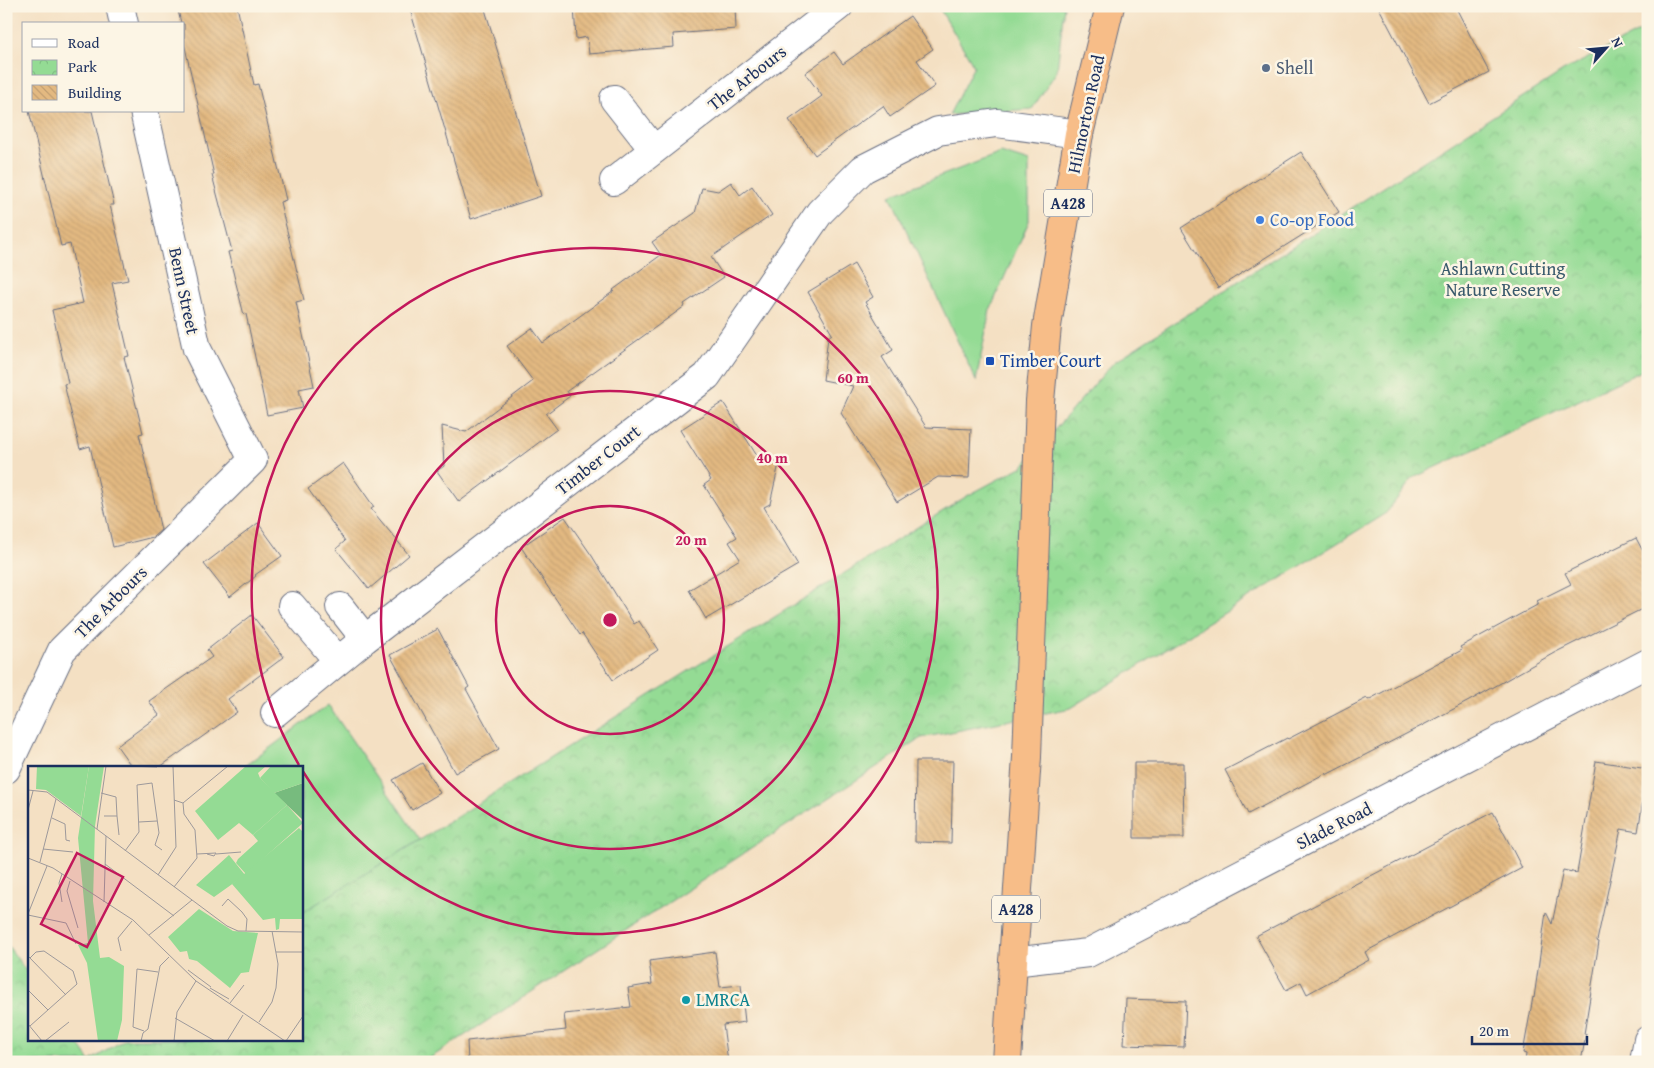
<svg xmlns="http://www.w3.org/2000/svg" width="1654" height="1068" viewBox="0 0 1654 1068" font-family="'Gentium Book Plus',serif">
	<style>
		.green { fill: #94db94; stroke: #588579 }
		.park { fill: url(#park-crowns); stroke: #588579 }
		.building { fill: url(#building-back-hatch) }
		.lines { fill: none; stroke-linecap: round; stroke-linejoin: round }
		.minor-casing { stroke: #676d81; stroke-width: 30 }
		.trunk-casing { stroke: #676d81; stroke-width: 30 }
		.minor { stroke: #fff; stroke-width: 28 }
		.trunk { stroke: #f7bd88; stroke-width: 28 }
		.ring { fill: none; stroke: #c2185b; stroke-width: 2.5 }
		.service-dot { fill: #5c6f8a; stroke: #fcf5e5; stroke-width: 2 }
		.shop-dot { fill: #3f7fe0; stroke: #fcf5e5; stroke-width: 2 }
		.transit-dot { fill: #1a4fb4; stroke: #fcf5e5; stroke-width: 2 }
		.culture-dot { fill: #0f9aa8; stroke: #fcf5e5; stroke-width: 2 }
		.labels { text-anchor: middle; stroke-width: 5; stroke-linejoin: round; paint-order: stroke }
		.shield { fill: #fcf5e5; stroke: #5e6a86; stroke-width: 1 }
		.shield-label { font-size: 16px; font-weight: bold; fill: #1b2f5e }
		.service-label { font-size: 18px; fill: #4e5e75; stroke: #fcf5e5; text-anchor: start }
		.street-label { font-size: 18px; fill: #1b2f5e; stroke: #fcf5e5 }
		.shop-label { font-size: 18px; fill: #366cbe; stroke: #fcf5e5; text-anchor: start }
		.park-label { font-size: 18px; fill: #395a6c; stroke: #fcf5e5 }
		.transit-label { font-size: 18px; fill: #164399; stroke: #fcf5e5; text-anchor: start }
		.culture-label { font-size: 18px; fill: #0d838f; stroke: #fcf5e5; text-anchor: start }
		.inset-road { fill: none; stroke: #9d999b; stroke-width: 1 }
		.view { fill: #c2185b; fill-opacity: 0.15; stroke: #c2185b; stroke-width: 2.5 }
		.inset-edge { fill: none; stroke: #1b2f5e; stroke-width: 2.5 }
		.centre { fill: #c2185b; stroke: #fcf5e5; stroke-width: 2.5 }
		.ring-label { font-size: 15px; text-anchor: middle; font-weight: bold; fill: #c2185b; stroke: #fcf5e5; stroke-width: 5; stroke-linejoin: round; paint-order: stroke }
	</style>
	<defs>
		<pattern id="park-crowns" width="20" height="18" patternUnits="userSpaceOnUse" patternTransform="scale(1.25)"><rect width="20" height="18" fill="#94db94"/><path d="M2 6a3 3 0 1 1 6 0M12 15a3 3 0 1 1 6 0" fill="none" stroke="#7fbc82"/></pattern>
		<pattern id="building-back-hatch" width="6" height="6" patternUnits="userSpaceOnUse" patternTransform="scale(1.25)"><rect width="6" height="6" fill="#e3b981"/><path d="M-1 5l2 2M0 0l6 6M5-1l2 2" fill="none" stroke="#c29f72"/></pattern>
	</defs>
	<rect width="100%" height="100%" fill="#fcf5e5"/>
	<filter id="ink" filterUnits="userSpaceOnUse"><feTurbulence type="fractalNoise" baseFrequency=".02" numOctaves="2"/><feDisplacementMap in="SourceGraphic" scale="10" xChannelSelector="R" yChannelSelector="G"/><feConvolveMatrix kernelMatrix="1 2 1 2 8 2 1 2 1" color-interpolation-filters="sRGB"/></filter>
	<filter id="wash" filterUnits="userSpaceOnUse"><feTurbulence type="fractalNoise" baseFrequency=".0096" numOctaves="4" result="noise"/><feDisplacementMap in="SourceGraphic" scale="20" xChannelSelector="R" yChannelSelector="G"/><feGaussianBlur stdDeviation="1.12" result="paint"/><feColorMatrix in="noise" values="0 0 0 0 0 0 0 0 0 0 0 0 0 0 0 0 0 1.4 0 .05"/><feComposite in="paint" operator="in"/></filter>
	<g filter="url(#wash)">
		<rect width="100%" height="100%" fill="#f4e0c3"/>
		<path class="green" d="M938,6H1064L1057,71L1032,109L949,115L974,66Z
			M1001,153L1029,162V221L990,310L976,381L890,195Z
			M328,705L420,840L301,914V767H244Z"/>
		<path class="park" d="M1648,27V368L1413,478L1386,513L1071,708L921,738L424,1062H6V943L29,975V1039H75L90,1061L125,1039H301V914L308,909L420,840L967,496L1023,466L1114,362L1563,71Z"/>
		<g id="blocks">
			<path class="building" d="M177,6H237L254,85L258,84L286,200L280,202L304,300L296,302L314,386L299,389L303,408L267,415L246,314L244,315L228,252L232,251L212,175H214L184,43V24H179L181,23Z
				M409,6H484L541,196L471,219Z
				M574,6H735L736,29L673,34L674,47L589,54L587,37L576,39Z
				M1378,6H1455L1489,72L1429,103Z
				M910,16L933,49L917,60L935,86L890,117L883,106L815,155L789,120L822,96L805,73L834,52L843,64Z
				M29,111H92L114,205H110L128,280L112,283L129,356L124,357L143,433L139,434L161,530L153,537L113,547L90,446L80,449L64,384L68,383L52,310L83,303L70,244L61,246Z
				M1301,152L1339,212L1218,288L1181,228Z
				M731,182L740,195L752,186L772,215L711,257L724,277L684,304L685,306L567,391L570,396L546,414L557,429L459,502L437,471L444,466L442,426L466,432L533,381L507,346L532,328L543,343L614,291L613,290L661,255L652,242L695,213L702,188L718,191Z
				M854,264L873,297L865,302L893,350L882,357L926,427L971,429L969,478L938,477L897,502L841,413L853,386L823,380L828,337L832,334L808,292Z
				M723,402L759,459H780L770,504L764,507L798,565L706,619L689,590L740,559L729,542L737,537L704,485L711,480L680,430Z
				M343,463L374,507L371,509L409,555L369,589L336,549L345,541L308,489Z
				M565,517L592,556L634,624L639,621L658,650L613,680L582,633L580,635L521,547Z
				M258,523L282,556L255,575L256,576L230,597L204,564Z
				M1636,538L1648,561V606L1554,653L1469,701L1406,734L1326,775V773L1248,814L1225,770L1287,738L1288,739L1367,698L1368,700L1462,650L1460,647L1539,604L1537,601L1571,584L1565,573Z
				M252,615L284,657L228,699L237,712L160,767H132L117,746L159,715L149,701L212,657L207,650Z
				M438,629L469,687L466,689L499,749L455,773L390,655Z
				M916,761H953L951,843L915,842Z
				M1596,761L1648,769L1638,832L1621,829L1597,941L1599,942L1584,1034H1586L1581,1062H1525L1526,1054L1523,1053L1533,997L1534,998L1546,912L1552,924L1563,870L1577,873Z
				M422,763L440,793L412,810L393,780Z
				M1134,763H1183L1184,838H1134Z
				M1493,812L1522,868L1365,952L1369,960L1307,994L1301,982L1286,990L1256,936Z
				M715,952L720,987L741,985L745,1022L723,1025L728,1062H468L467,1041L566,1030L564,1014L631,1007L628,988L652,984L649,961Z
				M1126,999L1186,1001L1184,1047L1124,1045Z"/>
		</g>
	</g>
	<g filter="url(#ink)">
		<use href="#blocks" fill-opacity="0" stroke="#676d81" stroke-width="1"/>
		<g class="lines">
			<defs>
				<path id="minor" d="M120,6L124,24
					M614,99L654,150
					M614,181L839,6
					M292,606L338,661
					M340,607L365,639
					M275,713L365,639L707,376L820,212L863,169L938,131L997,123L1079,134
					M6,769L62,650L253,460L197,349L144,111
					M1013,962L1088,953L1648,663
					M1644,1062L1648,1040"/>
				<path id="trunk" d="M1007,1062L1013,962L1027,757L1040,401L1047,326L1079,134L1110,6"/>
			</defs>
			<use href="#minor" class="minor-casing"/>
			<use href="#trunk" class="trunk-casing"/>
			<use href="#minor" class="minor"/>
			<use href="#trunk" class="trunk"/>
		</g>
	</g>
	<g class="ring">
		<circle cx="610" cy="620" r="114"/>
		<circle cx="610" cy="620" r="229"/>
		<path d="M299 765A343 343 0 1 1 302 770"/>
	</g>
	<circle class="service-dot" cx="1266" cy="68" r="5"/>
	<circle class="shop-dot" cx="1260" cy="220" r="5"/>
	<rect class="transit-dot" x="985" y="356" width="10" height="10" rx="2.5"/>
	<circle class="culture-dot" cx="686" cy="1000" r="5"/>
	<g class="labels">
		<g class="shield">
			<rect x="1044" y="189.5" width="48" height="27" rx="4"/>
			<rect x="992" y="895.5" width="48" height="27" rx="4"/>
		</g>
		<g class="shield-label">
			<text x="1068" y="209">A428</text>
			<text x="1016" y="915">A428</text>
		</g>
		<g class="service-label">
			<text x="1276" y="74">Shell</text>
		</g>
		<g class="street-label">
			<text transform="translate(747 78) rotate(-38)" y="6">The Arbours</text>
			<text transform="translate(1086 114) rotate(-78)" y="6">Hilmorton Road</text>
			<text transform="translate(184 291) rotate(78)" y="6">Benn Street</text>
			<text transform="translate(598 460) rotate(-38)" y="6">Timber Court</text>
			<text transform="translate(111 602) rotate(-45)" y="6">The Arbours</text>
			<text transform="translate(1334 826) rotate(-27)" y="6">Slade Road</text>
		</g>
		<g class="shop-label">
			<text x="1270" y="226">Co-op Food</text>
		</g>
		<g class="park-label">
			<text x="1503" y="275">Ashlawn Cutting<tspan x="1503" dy="21">Nature Reserve</tspan></text>
		</g>
		<g class="transit-label">
			<text x="1000" y="367">Timber Court</text>
		</g>
		<g class="culture-label">
			<text x="696" y="1006">LMRCA</text>
		</g>
	</g>
	<g transform="translate(28 766)">
		<rect width="275" height="275" fill="#f4e0c3"/>
		<path d="M259,39L275,57L218,108L208,97L210,93L230,75L225,69ZM201,89L217,109L186,131L168,119Z" fill="#94db94"/>
		<path d="M275,17V54L246,27Z" fill="#77bb7e"/>
		<path d="M9,0H61L53,50L18,24L8,23ZM243,0H275V17L246,27L232,12Z" fill="#94db94"/>
		<path d="M61,0H76L67,60L65,135L72,192L81,191L96,200L94,254L89,275H70L59,197L50,179L60,177L50,72ZM218,0H238L230,7L232,12L259,39L225,69L211,57L190,74L167,45ZM271,62L275,66V153H252L251,163L248,164L247,152L235,154L204,118ZM171,143L205,165L230,167L221,206L213,207L202,222L169,195L161,193L159,185L152,186L140,171Z" fill="#94db94"/>
		<path class="inset-road" d="M99,0L129,1M0,24L19,26L199,160L210,165L275,166M73,27L88,31L89,50H76M146,34L155,37L200,0M0,44L5,25M89,50L91,69M24,52L37,58L38,74L42,75M111,56L129,55M69,63L78,0M15,83L45,86M97,85L111,66L109,19L124,17L131,67L127,79L134,84M169,88L188,87L186,90L179,88M188,88L213,86M0,92L25,102L105,154L168,215L257,275M12,96L28,33M77,98L146,150M130,109L148,81L145,0M42,115L39,125L50,162M146,121L169,92L167,64L156,48L155,37M34,136L31,117L34,108M76,136L78,70M194,140L200,133L214,146L219,153L218,165M0,148L19,100M0,149L38,157L48,178M121,169L164,134M93,185L90,172L104,155M248,186H275M0,190L38,229M160,204L183,221M182,222L201,233M0,224L20,244M202,237L216,219M147,252L187,275M231,256L244,236L248,222L250,198L244,165M0,258L14,275M2,260L49,218L45,205L16,185L8,186L2,192M116,265L105,261L109,203L130,206M17,275L41,256M113,275L115,267L120,263L132,200L141,191M146,275L149,246L168,215M199,275L215,249M258,275L275,250"/>
		<path class="view" d="M49,87L95,111L59,181L13,158Z"/>
		<rect width="275" height="275" class="inset-edge"/>
	</g>
	<circle cx="610" cy="620" r="8" class="centre"/>
	<g class="ring-label">
		<text x="853" y="383">60 m</text>
		<text x="772" y="463">40 m</text>
		<text x="691" y="545">20 m</text>
	</g>
	<rect width="1654" height="1068" fill="none" stroke="#fcf5e5" stroke-width="25"/>
	<rect x="22" y="22" width="162" height="90" fill="#fcf5e5" stroke="#a2a6af"/>
	<rect x="32" y="39" width="25" height="8" fill="#ffffff" stroke="#a2a6af"/>
	<text x="68" y="48" font-size="15" fill="#1b2f5e">Road</text>
	<rect x="32" y="60" width="25" height="15" fill="url(#park-crowns)" stroke="#a2a6af"/>
	<text x="68" y="72" font-size="15" fill="#1b2f5e">Park</text>
	<rect x="32" y="85" width="25" height="15" fill="url(#building-back-hatch)" stroke="#a2a6af"/>
	<text x="68" y="98" font-size="15" fill="#1b2f5e">Building</text>
	<g transform="translate(1606 48) rotate(63)" stroke="#fcf5e5" stroke-width="4" paint-order="stroke">
	<path d="M0-4L9 19L0 12L-9 19Z" fill="#1b2f5e"/>
	<text y="-8" font-size="14" font-weight="bold" text-anchor="middle" fill="#1b2f5e">N</text>
	</g>
	<path d="M1472 1036v8h115v-8" fill="none" stroke="#1b2f5e" stroke-width="2.5"/>
	<text x="1479" y="1036" font-size="15" fill="#1b2f5e" stroke="#fcf5e5" stroke-width="4" paint-order="stroke">20 m</text>
</svg>
